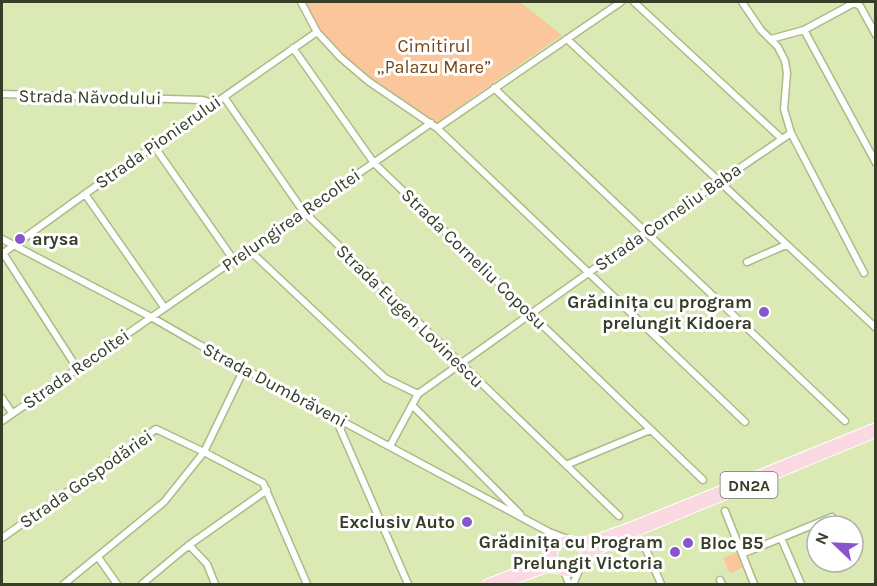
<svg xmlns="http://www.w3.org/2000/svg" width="877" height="586" viewBox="0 0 877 586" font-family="Karla,sans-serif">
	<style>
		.green { fill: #fbc69b }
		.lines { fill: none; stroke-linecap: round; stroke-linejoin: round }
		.minor-casing { stroke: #acba87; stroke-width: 9 }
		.major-casing { stroke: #fff; stroke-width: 10 }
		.minor { stroke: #fff; stroke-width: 6 }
		.major { stroke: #fbd9e2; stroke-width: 8 }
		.poi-dot { fill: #8955cd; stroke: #fff; stroke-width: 2 }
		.labels { text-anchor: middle; stroke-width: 6; stroke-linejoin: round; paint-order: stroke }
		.shield { fill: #fff; stroke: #737768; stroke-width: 1.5 }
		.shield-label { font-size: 16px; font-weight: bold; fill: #373d27 }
		.park-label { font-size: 18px; fill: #764513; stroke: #fff }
		.street-label { font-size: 18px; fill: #373d27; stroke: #fff }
		.poi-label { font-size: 18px; font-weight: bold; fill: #373d27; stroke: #fff; text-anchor: end }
	</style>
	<rect width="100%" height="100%" fill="#dbeab5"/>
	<path class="green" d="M302,2H520L562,35L436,123C397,99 354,75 325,38C316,27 309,13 302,2Z
		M738,552L744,567L730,573L723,558Z"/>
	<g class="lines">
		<defs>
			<path id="minor" d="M301,2L317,32L340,57L368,81L437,128L745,422
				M634,2L782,139
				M742,2L761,30L778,47L785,61L787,73L784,109L791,133L864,273
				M804,30L876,163
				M567,39L876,328
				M771,39L804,30L854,3L860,6L876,35
				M293,48L374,163L703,480
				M494,88L845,421
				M2,94L203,100L214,104
				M224,97L303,211L619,516
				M437,128L621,2
				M154,146L233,259
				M85,194L164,307
				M2,239L151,317L198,344L549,532L570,540
				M248,249L385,378L418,394
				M3,253L77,368
				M2,254L85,194L317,32
				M747,262L786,245
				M2,398L12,413
				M412,405L520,514
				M335,417L408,584
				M2,421L431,123
				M390,446L418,394L646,232L791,133
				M566,465L650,430
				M725,511L754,584
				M549,532L555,548
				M2,538L156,429L204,452L263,483L307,584
				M781,538L801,584
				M189,545L207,564L215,584
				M645,547L661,584
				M742,554L832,517
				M98,557L117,584
				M564,571L569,584
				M720,580L722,584
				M64,584L164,502L204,452L244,369
				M142,584L189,545L267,490
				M573,584L581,566"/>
			<path id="major" d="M553 556a16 16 0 1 1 32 0a16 16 0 1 1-32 0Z
				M577,542L593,540L632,526L876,427
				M583,562L597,551L622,538L876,433
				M486,584L542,562L553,554
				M503,584L547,568L560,569"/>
		</defs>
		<use href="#minor" class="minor-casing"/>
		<use href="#major" class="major-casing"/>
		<use href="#minor" class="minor"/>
		<use href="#major" class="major"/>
	</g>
	<g class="poi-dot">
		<circle cx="20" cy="239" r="6"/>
		<circle cx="764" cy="312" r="6"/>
		<circle cx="467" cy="522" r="6"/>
		<circle cx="688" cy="543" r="6"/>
		<circle cx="675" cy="552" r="6"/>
	</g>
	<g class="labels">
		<rect class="shield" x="720.5" y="472" width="57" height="26" rx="4.5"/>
		<g class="shield-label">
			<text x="749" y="491">DN2A</text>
		</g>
		<g class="park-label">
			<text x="434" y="52">Cimitirul<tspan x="434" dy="21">„Palazu Mare”</tspan></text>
		</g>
		<g class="street-label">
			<text transform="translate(90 97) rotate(1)" y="6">Strada Năvodului</text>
			<text transform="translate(158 142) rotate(-35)" y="6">Strada Pionierului</text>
			<text transform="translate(668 217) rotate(-35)" y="6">Strada Corneliu Baba</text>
			<text transform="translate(291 220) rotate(-35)" y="6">Prelungirea Recoltei</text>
			<text transform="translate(474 259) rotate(44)" y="6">Strada Corneliu Coposu</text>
			<text transform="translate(410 316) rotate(44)" y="6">Strada Eugen Lovinescu</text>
			<text transform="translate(76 369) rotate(-35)" y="6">Strada Recoltei</text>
			<text transform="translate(275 385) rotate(28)" y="6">Strada Dumbrăveni</text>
			<text transform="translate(86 479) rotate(-35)" y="6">Strada Gospodăriei</text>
		</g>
		<g class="poi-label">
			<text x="32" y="245" text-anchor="start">arysa</text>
			<text x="752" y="308">Grădinița cu program<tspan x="752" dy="21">prelungit Kidoera</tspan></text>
			<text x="455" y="528">Exclusiv Auto</text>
			<text x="663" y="548">Grădinița cu Program<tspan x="663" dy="21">Prelungit Victoria</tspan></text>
			<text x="700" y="549" text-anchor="start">Bloc B5</text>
		</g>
	</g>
	<rect width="877" height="586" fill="none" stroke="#373d27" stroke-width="6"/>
	<g transform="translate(835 544) rotate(293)"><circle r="28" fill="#ffffff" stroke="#afb1a9" stroke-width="1.5"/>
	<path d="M0-4.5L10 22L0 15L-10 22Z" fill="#8955cd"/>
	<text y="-9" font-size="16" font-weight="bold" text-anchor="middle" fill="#373d27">N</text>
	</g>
</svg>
